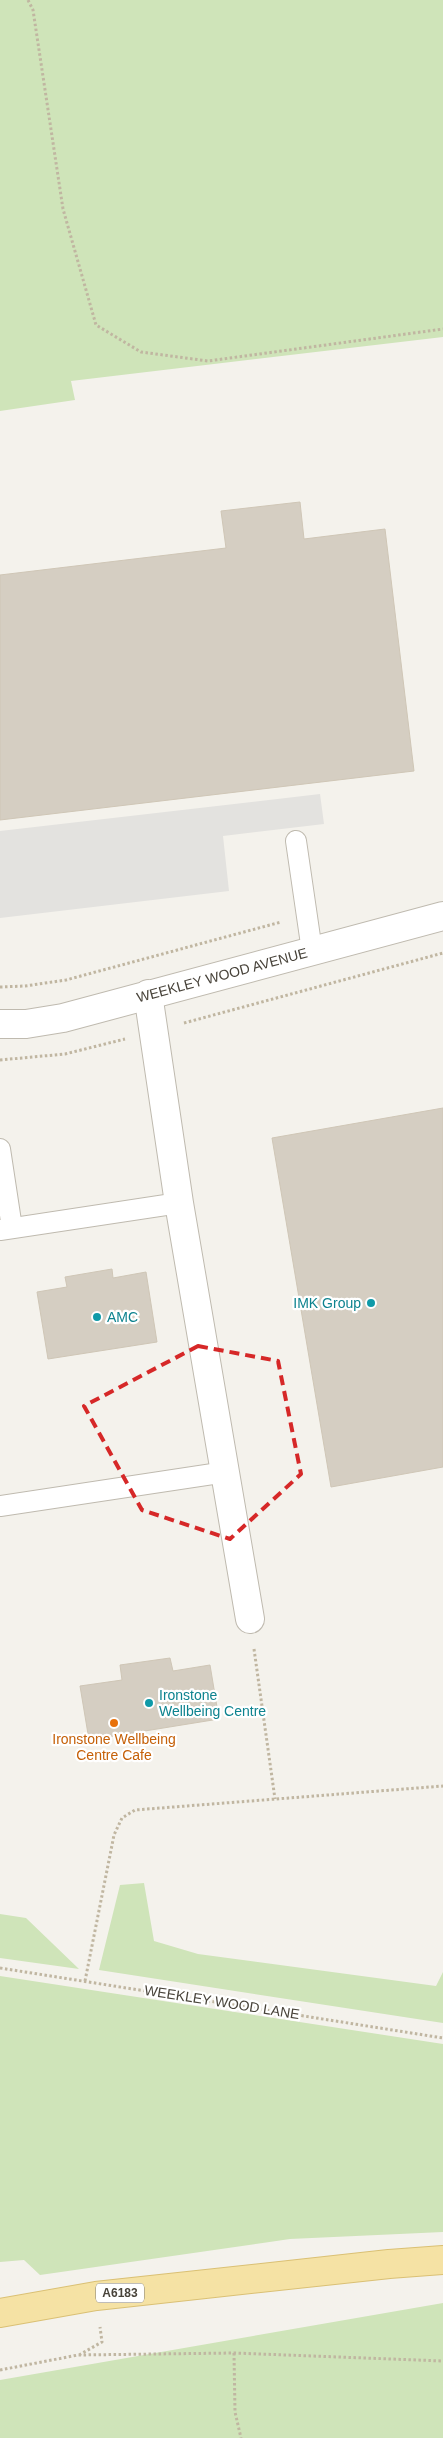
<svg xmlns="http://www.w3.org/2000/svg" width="443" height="2438" viewBox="0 0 443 2438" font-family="Helvetica,sans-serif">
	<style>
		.green { fill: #cfe4b9 }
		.parking { fill: #e3e2df }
		.building { fill: #d5cec2; stroke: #cfc6b6 }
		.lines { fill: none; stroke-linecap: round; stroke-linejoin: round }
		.lane-casing { stroke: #bfbaaf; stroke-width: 22 }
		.street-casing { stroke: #bfbaaf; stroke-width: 30 }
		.primary-casing { stroke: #dac074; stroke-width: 30 }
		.path { stroke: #c0b6a1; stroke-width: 3; stroke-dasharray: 2.5 2.5; stroke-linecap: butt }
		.lane { stroke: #fff; stroke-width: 20 }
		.street { stroke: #fff; stroke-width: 28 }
		.primary { stroke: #f5e2a4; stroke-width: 28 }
		.marked { fill: none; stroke: #d62828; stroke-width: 4; stroke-dasharray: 10 6; stroke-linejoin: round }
		.culture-dot { fill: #0f9aa8; stroke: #fff; stroke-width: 2 }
		.food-dot { fill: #e8710a; stroke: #fff; stroke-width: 2 }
		.labels { text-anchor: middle; stroke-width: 4.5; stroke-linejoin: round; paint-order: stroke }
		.shield { fill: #fff; stroke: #7f7b75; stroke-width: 1 }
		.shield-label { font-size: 12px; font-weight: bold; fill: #48433a }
		.street-label { font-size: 14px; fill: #48433a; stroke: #fff }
		.culture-label { font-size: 14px; fill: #0d838f; stroke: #fff; text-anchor: start }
		.food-label { font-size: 14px; fill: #c56008; stroke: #fff }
	</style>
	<rect width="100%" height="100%" fill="#f4f2ec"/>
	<path class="green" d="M0,0H443V337L71,381L75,400L0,411Z
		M144,1883L154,1941L198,1954L436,1986L443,1972V2023L99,1970L120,1885Z
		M0,1914L26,1918L79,1969L0,1958Z
		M0,1976L443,2044V2232L290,2239L40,2275L24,2260L0,2262Z
		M443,2303V2438H0V2380Z"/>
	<path class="parking" d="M320,794L324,824L223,836L229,891L0,918V831Z"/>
	<path class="building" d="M300,502L304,539L385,529L414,771L0,820V575L226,548L221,511Z
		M443,1108V1467L331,1487L272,1138Z
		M112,1269L113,1278L146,1272L157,1342L48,1359L37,1292L67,1287L65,1277Z
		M170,1658L173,1671L210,1665L219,1719L89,1740L80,1686L122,1680L120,1665Z"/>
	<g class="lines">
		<defs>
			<path id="lane" d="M296,841L312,951
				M0,1149L12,1228
				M0,1230L179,1203
				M0,1506L226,1472"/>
			<path id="street" d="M148,994L179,1203L250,1619
				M0,1024H26L63,1018L443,916"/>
			<path id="primary" d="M0,2313L96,2296L389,2264L443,2260"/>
		</defs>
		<use href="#lane" class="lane-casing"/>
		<use href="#street" class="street-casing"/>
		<use href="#primary" class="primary-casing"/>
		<path class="path" d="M28,0L33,10L63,209L96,325L141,352L208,361L443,329
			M0,987L25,986L66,980L281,922
			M184,1023L443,953
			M0,1060L65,1054L125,1039
			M254,1649L275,1799
			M0,1968L443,2038
			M85,1981L114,1835L122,1818L135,1810L443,1786
			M234,2353L235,2412L241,2438
			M79,2355L102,2342L100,2327
			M0,2370L78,2355L234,2353L443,2361"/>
		<use href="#lane" class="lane"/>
		<use href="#street" class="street"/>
		<use href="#primary" class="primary"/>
	</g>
	<path class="marked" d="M198,1346L278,1361L301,1474L230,1539L142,1510L84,1406Z"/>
	<g class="culture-dot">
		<circle cx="371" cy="1303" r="5"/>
		<circle cx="97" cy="1317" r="5"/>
		<circle cx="149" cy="1703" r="5"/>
	</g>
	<circle class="food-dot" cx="114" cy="1723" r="5"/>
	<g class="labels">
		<rect class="shield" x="96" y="2283.5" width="48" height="19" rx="4"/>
		<g class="shield-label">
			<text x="120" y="2297">A6183</text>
		</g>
		<g class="street-label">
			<text transform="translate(222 975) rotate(-15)" y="5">WEEKLEY WOOD AVENUE</text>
			<text transform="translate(222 2002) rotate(9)" y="5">WEEKLEY WOOD LANE</text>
		</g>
		<g class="culture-label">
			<text x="361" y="1308" text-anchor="end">IMK Group</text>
			<text x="107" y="1322">AMC</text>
			<text x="159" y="1700">Ironstone<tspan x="159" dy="16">Wellbeing Centre</tspan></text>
		</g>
		<g class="food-label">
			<text x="114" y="1744">Ironstone Wellbeing<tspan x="114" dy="16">Centre Cafe</tspan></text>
		</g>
	</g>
</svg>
